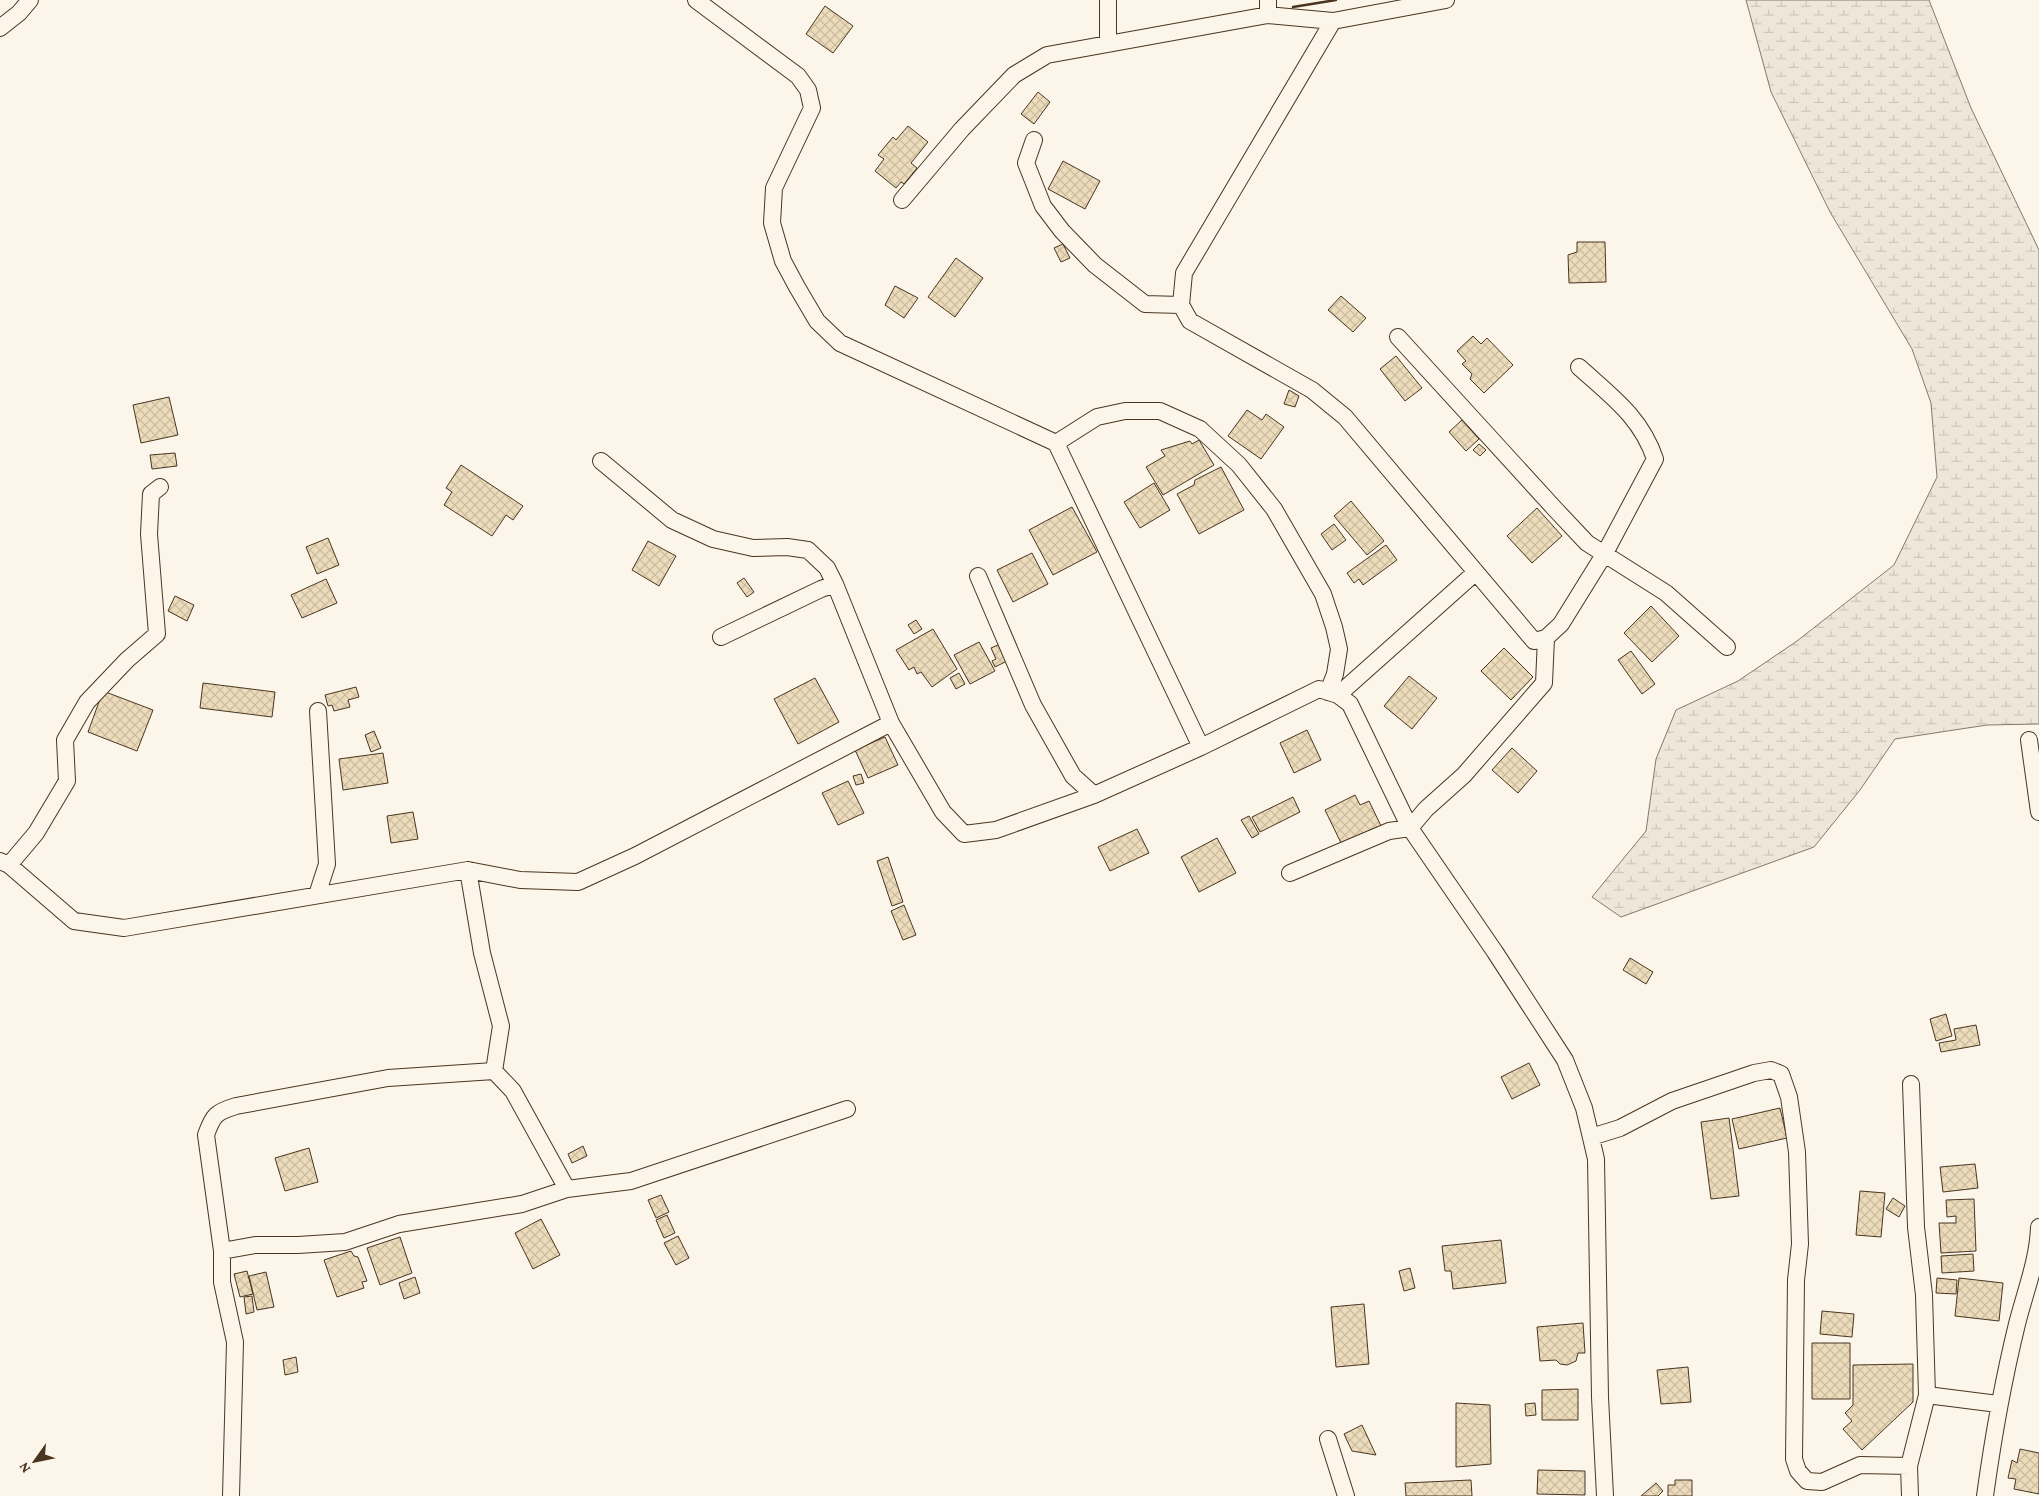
<svg xmlns="http://www.w3.org/2000/svg" width="2039" height="1496" viewBox="0 0 2039 1496" font-family="'Crimson Pro',serif">
	<style>
		.wetland { fill: url(#wetland-marsh); stroke: #887966 }
		.building { fill: url(#building-cross-hatch); stroke: #4a3520 }
		.lines { fill: none; stroke-linecap: round; stroke-linejoin: round }
		.minor-casing { stroke: #4a3520; stroke-width: 18 }
		.minor { stroke: #fbf6e9; stroke-width: 16 }
		.wall { stroke: #4a3520; stroke-width: 2.5 }
	</style>
	<defs>
		<pattern id="wetland-marsh" width="20" height="14" patternUnits="userSpaceOnUse" patternTransform="scale(1.25)"><rect width="20" height="14" fill="#ede6d9"/><path d="M1 5h8M5 5V1M11 12h8M15 12V8" fill="none" stroke="#cdc6ba"/></pattern>
		<pattern id="building-cross-hatch" width="8" height="8" patternUnits="userSpaceOnUse" patternTransform="scale(1.25)"><rect width="8" height="8" fill="#ecdcbc"/><path d="M0 0l8 8M0 8l8-8" fill="none" stroke="#ccbda1"/></pattern>
	</defs>
	<rect width="100%" height="100%" fill="#fbf6e9"/>
	<path class="wetland" d="M1746,0H1929L1971,108L2039,250V724L1987,725L1895,739L1860,790L1814,847L1621,917L1592,897L1646,831L1656,759L1676,710L1738,681L1797,641L1894,565L1937,477L1931,403L1912,349L1830,212L1771,92Z"/>
	<path class="building" d="M825,6L853,26L833,53L806,34Z
		M1038,92L1050,102L1034,124L1021,114Z
		M908,126L928,142L911,163L917,168L904,184L901,182L896,188L875,171L884,159L878,155L893,137L896,140Z
		M1063,161L1100,181L1085,209L1048,189Z
		M1577,242H1605L1606,282L1569,283L1568,255L1577,252Z
		M1063,244L1070,258L1061,262L1054,248Z
		M956,258L983,278L955,317L928,297Z
		M895,286L918,298L904,318L885,305Z
		M1341,296L1366,318L1353,332L1328,310Z
		M1473,336L1481,344L1487,338L1513,365L1484,393L1470,379L1472,374L1462,364L1466,361L1457,351Z
		M1396,356L1422,388L1405,401L1380,369Z
		M1289,390L1299,396L1295,407L1284,404Z
		M169,397L178,435L141,443L133,405Z
		M1247,410L1262,420L1266,414L1284,427L1261,459L1228,436Z
		M1462,420L1479,439L1466,451L1449,432Z
		M1199,440L1214,465L1163,495L1146,467L1165,456L1161,450L1190,441L1192,444Z
		M1479,444L1486,450L1480,456L1473,450Z
		M175,453L177,466L152,469L150,455Z
		M461,465L523,506L513,520L506,515L492,536L444,505L452,492L446,488Z
		M1221,467L1244,510L1199,534L1177,494L1194,485L1195,480Z
		M1154,483L1170,510L1140,528L1124,502Z
		M1351,501L1384,541L1367,555L1334,516Z
		M1072,507L1097,552L1053,575L1029,530Z
		M1537,508L1562,536L1532,563L1507,536Z
		M1334,524L1346,540L1332,550L1321,534Z
		M328,538L339,565L317,574L306,547Z
		M648,541L676,556L659,586L632,570Z
		M1386,545L1397,560L1363,585L1359,579L1354,583L1347,573Z
		M1032,553L1048,584L1013,602L997,570Z
		M744,578L754,592L747,597L737,583Z
		M326,579L337,603L302,618L291,595Z
		M175,596L194,605L187,621L168,611Z
		M1651,606L1679,636L1652,662L1624,633Z
		M916,620L922,629L914,634L908,625Z
		M933,629L957,669L932,687L921,672L917,674L914,667L909,670L896,650Z
		M979,642L995,671L970,684L954,655Z
		M1000,644L1009,660L995,667L992,661L996,659L991,648Z
		M1504,648L1533,677L1511,700L1481,671Z
		M1631,651L1655,684L1642,694L1618,660Z
		M959,673L965,684L956,689L950,678Z
		M1409,676L1437,698L1412,729L1384,706Z
		M815,678L839,722L798,744L774,699Z
		M203,683L275,692L272,717L200,708Z
		M356,687L359,697L348,700L350,707L334,711L332,705L328,706L325,695Z
		M103,691L153,710L137,751L88,732Z
		M1307,730L1321,760L1294,773L1280,743Z
		M374,731L381,748L371,752L365,735Z
		M885,737L898,765L868,778L855,750Z
		M1512,748L1537,771L1518,793L1492,770Z
		M383,753L388,783L343,790L339,759Z
		M861,774L864,783L856,785L853,776Z
		M848,781L864,813L838,825L822,793Z
		M1355,795L1360,805L1369,801L1382,828L1343,847L1325,810Z
		M1293,797L1300,812L1260,832L1252,817Z
		M413,812L418,839L391,843L387,816Z
		M1249,816L1259,834L1252,838L1241,820Z
		M1137,829L1149,853L1110,871L1098,847Z
		M1217,838L1236,873L1199,892L1181,857Z
		M888,857L903,902L892,906L877,861Z
		M904,905L916,935L903,940L891,911Z
		M1630,958L1653,972L1646,984L1623,970Z
		M1946,1014L1952,1036L1936,1041L1930,1019Z
		M1976,1025L1980,1045L1941,1052L1939,1043L1956,1040L1954,1029Z
		M1529,1063L1540,1085L1512,1099L1501,1077Z
		M1780,1108L1787,1138L1739,1149L1732,1119Z
		M1729,1118L1739,1196L1711,1199L1701,1122Z
		M583,1146L587,1156L572,1163L568,1154Z
		M309,1148L318,1182L285,1191L275,1158Z
		M1975,1164L1978,1188L1943,1192L1940,1167Z
		M1860,1191L1885,1193L1881,1237L1856,1235Z
		M661,1195L669,1212L656,1218L648,1200Z
		M1893,1198L1905,1206L1899,1217L1886,1209Z
		M1974,1199L1976,1251L1941,1253L1939,1223H1956V1216L1947,1217L1946,1200Z
		M667,1215L675,1233L664,1238L656,1220Z
		M541,1219L560,1255L533,1269L515,1233Z
		M678,1236L689,1258L676,1265L664,1243Z
		M400,1237L412,1273L380,1285L367,1248Z
		M1501,1240L1506,1283L1453,1289L1451,1271H1445L1442,1246Z
		M351,1251L354,1256L358,1257L367,1281L362,1282L364,1288L337,1297L324,1260Z
		M1973,1254L1974,1271L1942,1273L1941,1256Z
		M1410,1268L1415,1288L1404,1291L1399,1271Z
		M247,1271L253,1294L240,1297L234,1274Z
		M266,1272L274,1307L257,1310L249,1276Z
		M415,1277L420,1293L404,1299L399,1283Z
		M1937,1278L1957,1280L1956,1294L1936,1293Z
		M1959,1278L2003,1283L1999,1321L1955,1316Z
		M252,1296L254,1312L246,1314L244,1297Z
		M1364,1304L1369,1364L1336,1367L1331,1307Z
		M1822,1311L1854,1314L1852,1337L1820,1334Z
		M1583,1323L1585,1353H1578L1576,1361L1567,1365L1560,1364L1556,1360L1540,1361L1537,1327Z
		M1812,1343H1850V1399H1812Z
		M296,1357L298,1372L285,1375L283,1360Z
		M1913,1364V1402L1862,1450L1843,1429L1852,1421L1845,1413L1853,1405V1365Z
		M1688,1367L1691,1402L1661,1404L1657,1370Z
		M1578,1389V1420H1542V1390Z
		M1456,1403L1490,1405L1491,1464L1456,1467Z
		M1535,1403L1536,1415L1526,1416L1525,1404Z
		M1362,1425L1376,1455L1352,1451L1344,1434Z
		M2020,1449L2039,1453V1494L2014,1489L2016,1479L2008,1478L2012,1460L2017,1463Z
		M1538,1470L1585,1471V1495L1537,1494Z
		M1471,1480L1472,1496H1406L1405,1483Z
		M1675,1480H1692V1496H1668V1485H1675Z
		M1656,1483L1663,1491L1658,1496H1641Z"/>
	<g class="lines">
		<defs>
			<path id="minor" d="M696,0L798,76L808,90L812,108L774,188L772,223L783,261L797,287L817,321L840,343L1056,443L1201,747
				M1268,0V15
				M1333,21L1184,273L1181,305L1190,321L1312,390L1345,417L1534,641L1546,638L1561,624L1605,553L1655,459C1641,417 1611,396 1579,367
				M0,28L19,13L30,0
				M1108,44V0
				M1034,140L1026,163L1043,206L1062,231L1095,265L1145,304L1181,305
				M902,200L962,129L1014,75L1047,55L1268,15L1333,21L1446,0
				M1398,337L1555,509L1587,543L1666,593L1727,647
				M1056,443L1097,417L1125,411H1160L1200,429L1239,465L1274,509L1323,594L1334,627L1339,649L1335,674L1328,692
				M601,461L672,520L713,539L753,548L787,547L808,550L827,568L835,584L891,723L943,812L964,834L996,830L1094,795L1201,747L1319,689L1338,695L1350,704L1410,828L1495,952L1565,1060L1584,1108L1596,1159L1600,1397L1605,1496
				M978,576L1033,705L1073,776L1094,795
				M721,637L821,589L835,584
				M1338,695L1476,572
				M2029,740L2039,812
				M0,861L9,865L74,921L124,928L468,870L520,880L578,882L635,856L891,723
				M9,865L36,833L67,781L65,740L87,702L127,660L157,634L149,534L151,494L160,487
				M468,870L482,953L501,1026L494,1071L513,1091L567,1189
				M1290,873L1389,831L1410,828L1426,809L1464,775L1544,683L1546,638
				M317,895L327,864L318,711
				M1591,1137L1620,1128L1672,1101L1754,1073L1771,1070L1781,1074L1789,1097L1797,1152L1800,1244L1796,1280L1794,1459L1798,1471L1807,1481L1822,1482L1860,1465L1909,1466
				M222,1251L255,1245H298L345,1242L399,1224L522,1204L567,1189L631,1181L847,1109
				M1927,1395L1998,1404
				M1328,1439L1346,1496
				M231,1496L235,1342L222,1282V1251L206,1135C213,1115 216,1112 236,1106L388,1078L494,1071
				M1910,1496L1909,1466L1927,1395L1924,1295L1916,1227L1911,1084
				M1985,1496C1993,1438 2003,1381 2017,1324C2025,1292 2038,1260 2039,1227"/>
		</defs>
		<use href="#minor" class="minor-casing"/>
		<use href="#minor" class="minor"/>
		<path class="wall" d="M1293,7L1336,0"/>
	</g>
	<g transform="translate(35 1461) rotate(237)" stroke="#fbf6e9" stroke-width="4" paint-order="stroke">
	<path d="M0-4L9 19L0 12L-9 19Z" fill="#4a3520"/>
	<text y="-8" font-size="14" font-weight="bold" text-anchor="middle" fill="#4a3520">N</text>
	</g>
</svg>
